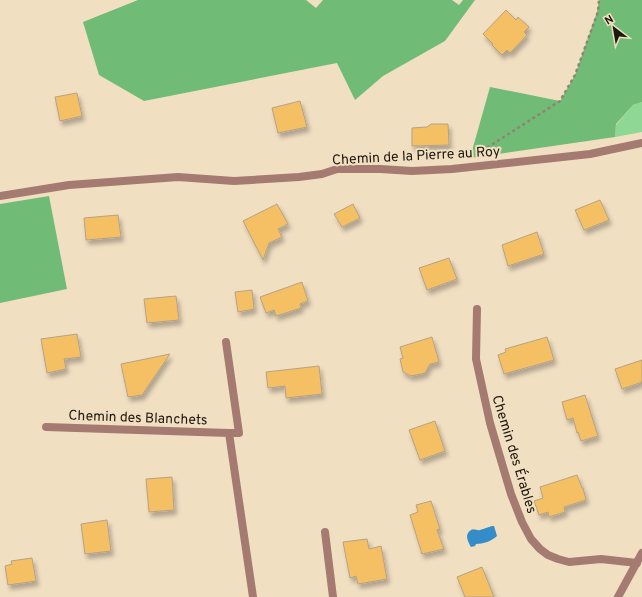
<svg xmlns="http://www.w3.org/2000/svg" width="642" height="597" viewBox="0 0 642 597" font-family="Overpass,sans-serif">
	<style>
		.green { fill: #8fd794 }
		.forest { fill: #70bc77 }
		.water { fill: #348cc9 }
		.building { fill: #f4c064; stroke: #b4a287; filter: url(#shadow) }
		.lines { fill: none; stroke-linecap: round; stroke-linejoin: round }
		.path { stroke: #90836f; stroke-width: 2.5; stroke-dasharray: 3 3; stroke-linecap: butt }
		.service { stroke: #a57a71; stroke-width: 8 }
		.minor { stroke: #a57a71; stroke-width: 8 }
		.tertiary { stroke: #a57a71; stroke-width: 8 }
		.labels { text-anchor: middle; stroke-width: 4; stroke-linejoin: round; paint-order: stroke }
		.street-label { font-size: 14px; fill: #1d170d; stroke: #f1dfc2 }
	</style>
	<defs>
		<filter id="shadow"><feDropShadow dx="2.5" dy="4.5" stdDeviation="2" flood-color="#0004"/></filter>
	</defs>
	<rect width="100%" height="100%" fill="#f1dfc2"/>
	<path class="green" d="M642,102V132L615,137L616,125L633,105Z"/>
	<path class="forest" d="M138,0H306L316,8L323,0H452L459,5L463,0H475L445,41L383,76L355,100L337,63L144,101L99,75L83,22Z
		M599,0H642V102L633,105L616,124L615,137L470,158L490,87L560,101L575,75L597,12Z
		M49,196L67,289L0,303V204Z"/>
	<path class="water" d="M492,526H494L497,536C492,541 483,544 476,544L475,546L471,547C468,542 464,534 471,530C474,528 477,531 480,530C484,529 488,527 492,526Z"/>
	<path class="building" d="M506,10L516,20L518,17L529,27L524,32L527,35L510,53L507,50L502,55L492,45L493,44L483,34Z
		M77,93L82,116L60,121L55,97Z
		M300,101L307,127L278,133L272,108Z
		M431,124H448L449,145L412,146V128L427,127Z
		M600,200L609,220L584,230L575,210Z
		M277,204L288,224L278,229L282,237L269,243L263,260L243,221Z
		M353,204L360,218L342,227L334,214Z
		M118,215L121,237L86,240L84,218Z
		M537,232L544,254L508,266L502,245Z
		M449,258L457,279L427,290L419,268Z
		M302,282L308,301L300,304L301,308L276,316L274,310L266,313L260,297Z
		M252,290L254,309L238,312L235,292Z
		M176,296L179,320L147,323L144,299Z
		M77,334L81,357L64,359L66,369L47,373L41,339Z
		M432,337L439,362L430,364L425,373L411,376L403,372L400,359L403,358L400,347Z
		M547,337L554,360L504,374L498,355L506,352L505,349Z
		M170,354L142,395L128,397L121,364Z
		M642,360V382L622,389L615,369Z
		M319,366L322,394L286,398L285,386L268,388L266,372Z
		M585,395L598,436L581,441L578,432L577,433L573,418L567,420L562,402Z
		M435,421L445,451L420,460L409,430Z
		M577,475L582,488H583L586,500L564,507L565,512L549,517L548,512L539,515L534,501L543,498L540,487Z
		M172,477L174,510L149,512L146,479Z
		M431,501L440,529L437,530L444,549L422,554L410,515L418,512L416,505Z
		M107,520L111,551L85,554L81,524Z
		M367,539L369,549L381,546L387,579L358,584L356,576L350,578L343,542Z
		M32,558L36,581L8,585L5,566L12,564L11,561Z
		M482,567L494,597H465L457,577Z"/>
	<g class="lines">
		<path class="path" d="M482,151L560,101L575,75L598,12L599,0"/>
		<path class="service" d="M325,532L333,597"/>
		<path class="minor" d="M0,196L69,185L178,177L234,181L299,177L322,174L337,169H380L412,171L452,169L590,154L642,143
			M477,309L476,359L490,423L511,494L522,522L531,539L540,549L548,555L558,559L569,562L601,559L637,563
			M226,342L239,433H229L253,597
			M46,427L229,433"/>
		<path class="tertiary" d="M618,597L642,553"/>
	</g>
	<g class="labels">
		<g class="street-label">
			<text transform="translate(416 155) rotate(-3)" y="5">Chemin de la Pierre au Roy</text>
			<text transform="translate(138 417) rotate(2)" y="5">Chemin des Blanchets</text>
			<text transform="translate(515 454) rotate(73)" y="5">Chemin des Érables</text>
		</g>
	</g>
	<g transform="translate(614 28) rotate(329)" stroke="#f1dfc2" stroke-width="3" paint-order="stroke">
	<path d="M0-3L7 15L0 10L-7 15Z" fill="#1d170d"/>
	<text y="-6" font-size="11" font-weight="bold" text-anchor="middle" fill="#1d170d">N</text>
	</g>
</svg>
